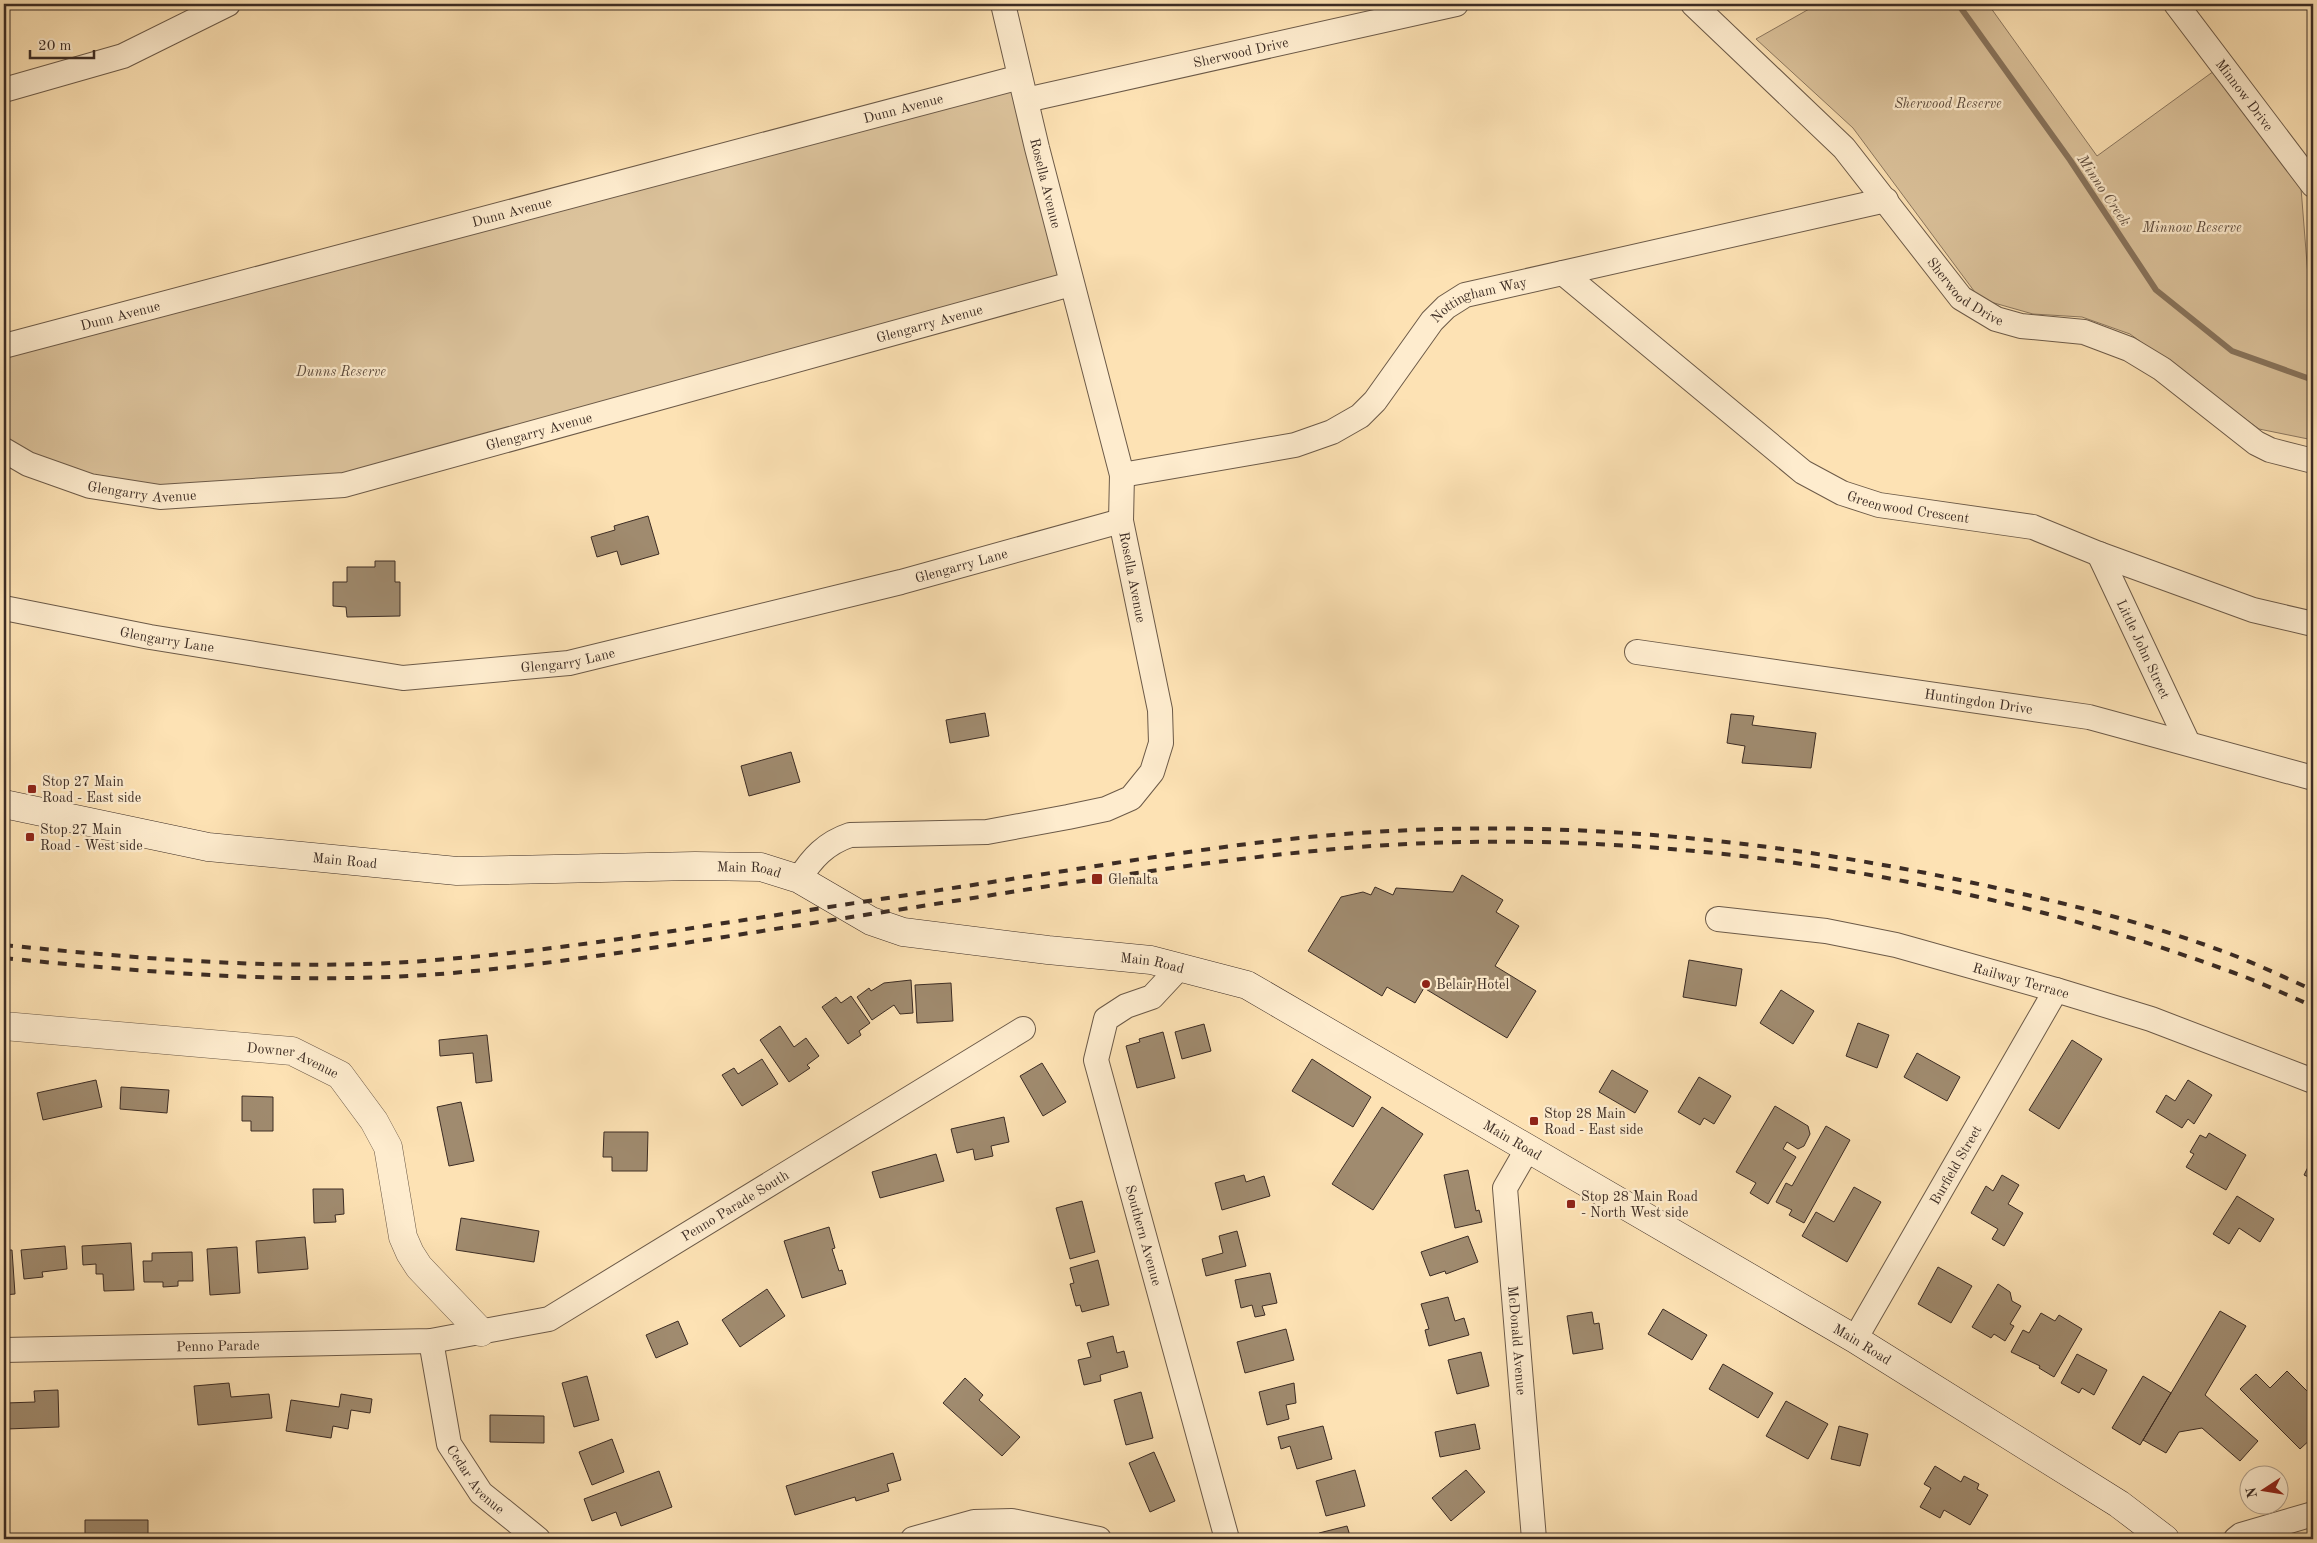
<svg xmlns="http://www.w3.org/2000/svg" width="2317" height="1543" viewBox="0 0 2317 1543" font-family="'Old Standard TT',serif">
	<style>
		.park { fill: #dcc39c; stroke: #8c7860 }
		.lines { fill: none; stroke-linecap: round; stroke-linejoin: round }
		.stream { stroke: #88745d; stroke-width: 6 }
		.building { fill: #a08b6f; stroke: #3c2c24 }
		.minor-casing { stroke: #6c5a48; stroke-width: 26 }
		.tertiary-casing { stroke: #6c5a48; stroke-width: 29 }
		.secondary-casing { stroke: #3c2c24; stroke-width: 29 }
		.minor { stroke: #feecce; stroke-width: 24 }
		.tertiary { stroke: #feecce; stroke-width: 28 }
		.secondary { stroke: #feecce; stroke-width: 28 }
		.rail { stroke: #3c2c24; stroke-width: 4; stroke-dasharray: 9 9; stroke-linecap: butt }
		.poi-dot { fill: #8f2418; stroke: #feecce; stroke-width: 2 }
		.labels { text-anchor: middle; stroke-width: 4.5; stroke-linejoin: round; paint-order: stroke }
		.street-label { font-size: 14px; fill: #3c2c24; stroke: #feecce }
		.park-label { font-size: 14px; font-style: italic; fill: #5c4a3c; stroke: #feecce }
		.poi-label { font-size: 14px; fill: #3c2c24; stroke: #feecce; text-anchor: start }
		.water-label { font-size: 15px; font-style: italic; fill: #625040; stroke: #feecce }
	</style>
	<rect width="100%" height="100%" fill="#fde2b4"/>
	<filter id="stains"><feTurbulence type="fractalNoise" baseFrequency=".004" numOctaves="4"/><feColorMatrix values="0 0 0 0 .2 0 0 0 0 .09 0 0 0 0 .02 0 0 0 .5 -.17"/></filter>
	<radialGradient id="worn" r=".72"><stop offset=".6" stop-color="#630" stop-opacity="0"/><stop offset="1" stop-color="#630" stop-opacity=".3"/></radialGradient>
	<path class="park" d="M1818,4H1988L2097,156L2214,71L2301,188L2313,339V440L2259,429L2130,334L2082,317L2033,314L1980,299L1853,128L1756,39Z
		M1020,77L1071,284L344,485L160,497L4,450V346Z"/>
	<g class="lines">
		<path class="stream" d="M1958,4L2070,160L2156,290L2232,351L2313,380"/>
	</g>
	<path class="building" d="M648,516L659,554L621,565L617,551L597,557L591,537L615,530L614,526Z
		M375,561H395V582H400V616L347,617L346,607L333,606V582H347V567H375Z
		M985,713L989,736L950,743L946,720Z
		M1731,714L1754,716L1752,725L1816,733L1811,768L1742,763L1745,746L1727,743Z
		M791,752L800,782L749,796L741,766Z
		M1462,875L1503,900L1496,912L1519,926L1495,966L1536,991L1507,1038L1424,988L1415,1003L1387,987L1382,996L1308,951L1341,897L1363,892L1371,895L1375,887L1393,895L1396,888L1453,892Z
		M1689,960L1742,969L1736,1006L1683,997Z
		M911,980L913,1013L900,1014L894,1005L872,1020L857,997L869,988L871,991L884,983Z
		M951,983L953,1021L917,1023L915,985Z
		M1781,990L1814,1011L1793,1044L1760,1023Z
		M851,996L870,1023L859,1031L861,1035L848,1044L822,1007L836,997L841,1003Z
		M1858,1023L1889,1035L1877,1068L1846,1056Z
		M1204,1024L1211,1051L1182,1059L1175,1032Z
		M780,1026L794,1047L806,1038L819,1056L807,1065L810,1068L789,1082L760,1040Z
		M1163,1032L1175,1078L1137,1088L1126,1046L1140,1042L1139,1039Z
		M487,1035L492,1081L476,1083L473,1053L440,1056L439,1040Z
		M2072,1040L2102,1059L2059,1129L2029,1110Z
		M1917,1053L1960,1077L1947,1101L1904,1077Z
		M762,1059L778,1084L742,1106L722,1075L734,1068L738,1074Z
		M1312,1059L1371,1097L1353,1127L1292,1091Z
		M1042,1063L1066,1102L1043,1116L1020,1076Z
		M1612,1070L1648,1091L1635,1113L1599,1092Z
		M1699,1077L1731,1096L1714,1124L1704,1118L1700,1125L1678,1112Z
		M96,1080L102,1107L43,1120L37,1093Z
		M2188,1080L2212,1095L2194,1124L2188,1119L2182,1128L2156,1112L2166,1095L2175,1101Z
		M121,1087L169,1090L167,1113L120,1109Z
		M242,1096L273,1097V1131H251V1121H242Z
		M461,1102L474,1161L449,1166L437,1107Z
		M1775,1106L1808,1126L1810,1134L1804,1146L1798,1149L1787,1142L1783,1149L1796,1157L1768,1204L1750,1193L1756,1183L1736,1172Z
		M1382,1107L1423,1134L1373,1210L1332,1184Z
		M1004,1117L1009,1142L991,1146L993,1156L975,1160L973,1149L957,1153L951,1129Z
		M1826,1126L1850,1140L1804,1223L1789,1215L1792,1210L1776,1202L1786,1183L1792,1186Z
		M604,1132H648L647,1171H612V1157H603Z
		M2209,1133L2246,1155L2226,1190L2186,1167L2194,1154L2190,1152L2200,1135L2206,1138Z
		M936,1154L944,1181L880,1198L872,1172Z
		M2313,1157V1179L2304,1175Z
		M1468,1170L1476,1211L1479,1210L1482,1222L1455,1228L1444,1175Z
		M1244,1175L1246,1182L1264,1176L1270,1196L1222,1210L1215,1183Z
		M2002,1175L2019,1185L2008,1204L2023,1213L2004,1246L1992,1239L1998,1229L1971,1213L1986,1186L1993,1191Z
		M1854,1187L1881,1202L1847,1262L1802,1236L1816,1212L1834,1222Z
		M313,1189H343L344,1214L335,1215L336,1222L314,1223Z
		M2237,1196L2274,1219L2260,1242L2239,1228L2229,1244L2213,1234Z
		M1082,1201L1095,1252L1070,1259L1056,1208Z
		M461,1218L539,1231L534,1262L456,1250Z
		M829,1227L835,1248L832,1249L839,1271L842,1270L846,1284L802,1298L784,1241Z
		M1237,1231L1246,1266L1206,1276L1202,1259L1223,1253L1219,1236Z
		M1468,1236L1478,1262L1446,1274L1445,1271L1430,1276L1421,1252Z
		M305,1237L308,1269L258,1273L256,1241Z
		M131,1243L134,1290L104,1291L103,1274H96V1264L83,1265L82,1246Z
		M65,1246L67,1269L42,1272L43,1277L24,1279L21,1250Z
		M237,1247L240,1293L210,1295L207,1249Z
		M4,1250H12L15,1294L4,1295Z
		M192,1252L193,1281H178V1286L163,1287V1282H144L143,1261H152V1253Z
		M1098,1260L1109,1305L1082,1312L1080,1305L1076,1306L1070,1284L1074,1283L1070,1268Z
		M1938,1267L1972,1286L1951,1323L1918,1304Z
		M1270,1273L1277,1303L1262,1306L1265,1315L1255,1317L1252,1305L1241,1308L1235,1280Z
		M1998,1284L2010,1292L2012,1301L2021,1306L2010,1324L2014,1326L2005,1341L1994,1334L1991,1338L1972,1327Z
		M767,1289L785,1316L740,1347L722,1320Z
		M1448,1297L1455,1321L1464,1318L1469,1335L1429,1346L1425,1330L1429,1329L1421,1304Z
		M1663,1309L1707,1335L1692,1360L1648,1334Z
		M2220,1311L2246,1326L2205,1395L2258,1441L2240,1461L2202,1428L2179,1432L2166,1453L2143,1440Z
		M1592,1312L1594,1324L1599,1323L1603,1349L1573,1354L1567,1316Z
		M2041,1313L2055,1321L2059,1315L2082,1329L2054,1377L2039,1368L2040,1366L2011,1352L2023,1330L2029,1333Z
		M678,1321L688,1344L656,1358L646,1335Z
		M1286,1329L1294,1360L1245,1373L1237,1342Z
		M1113,1336L1117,1353L1124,1351L1128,1367L1100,1375L1101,1381L1084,1385L1078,1360L1091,1357L1087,1343Z
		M1481,1352L1489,1386L1457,1394L1448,1360Z
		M2077,1354L2107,1370L2094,1395L2082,1388L2079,1393L2061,1383Z
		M1723,1364L1773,1393L1758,1418L1709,1389Z
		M2287,1371L2313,1397V1421L2311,1424L2313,1426V1437L2300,1449L2240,1389L2256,1374L2270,1388Z
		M587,1376L599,1420L574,1427L562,1383Z
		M2143,1376L2171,1393L2140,1445L2112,1428Z
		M965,1378L983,1395L979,1400L1020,1437L1002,1456L943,1403Z
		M229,1383L231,1397L269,1394L272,1418L198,1425L194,1386Z
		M1294,1383L1296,1403L1286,1405L1289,1419L1267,1425L1259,1392Z
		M58,1390L59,1427L7,1429L6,1403L35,1402L34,1391Z
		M1141,1392L1153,1438L1126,1445L1114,1400Z
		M341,1394L372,1399L370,1413L351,1410L348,1429L333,1426L331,1438L286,1431L291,1400L339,1407Z
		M1786,1401L1828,1424L1808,1459L1766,1436Z
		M490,1415L544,1416V1443L490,1442Z
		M1475,1424L1480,1449L1440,1457L1435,1432Z
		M1323,1426L1332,1459L1297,1469L1290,1446L1281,1449L1278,1437Z
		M1839,1426L1868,1434L1860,1466L1831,1459Z
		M612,1439L624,1472L592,1485L579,1452Z
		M1154,1452L1175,1501L1150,1512L1129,1463Z
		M893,1453L901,1480L887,1484L889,1491L856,1501L855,1497L795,1515L786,1486Z
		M1935,1466L1961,1482L1964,1476L1979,1484L1977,1489L1988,1495L1970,1525L1944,1510L1940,1518L1920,1507L1931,1488L1924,1484Z
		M1355,1470L1365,1506L1326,1516L1316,1481Z
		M1466,1470L1485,1492L1451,1521L1432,1498Z
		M659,1471L672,1507L621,1526L616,1512L592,1521L584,1499Z
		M85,1520H148V1539H85Z
		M1347,1526L1351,1539H1321L1319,1533Z"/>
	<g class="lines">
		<defs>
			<g id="minor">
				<path id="s1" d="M1693,4L1844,148L1961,298L1996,319L2021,326L2084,332L2129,349L2162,369L2256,443L2270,450L2313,461"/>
				<path id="s2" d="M2176,4L2313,185"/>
				<path d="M4,90L123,56L228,4"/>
				<path id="s3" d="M1026,100L1456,4"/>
				<path id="s4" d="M1563,273L1803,472L1842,493L1879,505L2033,527L2099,554L2253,610L2313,624"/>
				<path id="s5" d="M4,346L1020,77"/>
				<path id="s6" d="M4,450L28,464L90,486L160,497L344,485L1071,284"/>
				<path id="s7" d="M1122,475L1295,445L1332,432L1360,416L1375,401L1432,321L1446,307L1465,295L1886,200"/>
				<path id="s8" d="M2099,554L2188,743"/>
				<path id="s9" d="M4,608L150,637L403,678L569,663L901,582L1121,521"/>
				<path id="s10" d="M1637,652L2089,717L2313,778"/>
				<path d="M799,879C812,858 826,843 850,835L987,832L1068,817L1106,809L1131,798L1152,772L1161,743L1160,710L1121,521L1122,475L1037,148L1003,4"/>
				<path id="s11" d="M1718,919L1826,931L1896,945L2056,990L2151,1019L2313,1081"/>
				<path id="s12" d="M1179,968L1152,997L1126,1006L1106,1019L1096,1060L1227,1539"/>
				<path id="s13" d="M1528,1148L1505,1188L1534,1539"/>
				<path id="s14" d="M1855,1339L2056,990"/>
				<path id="s15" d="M431,1341L449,1444L481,1493L538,1539"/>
				<path id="s16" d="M4,1350L431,1341L549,1319L1023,1029"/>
				<path d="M913,1539L974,1522L1012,1521L1099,1539"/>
				<path d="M2236,1539L2241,1535L2313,1514"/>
			</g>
			<g id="tertiary">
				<path id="s17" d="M4,1026L292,1051L340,1075L374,1121L388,1147L403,1237L410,1253L419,1267L481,1332"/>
			</g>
			<g id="secondary">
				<path id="s18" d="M4,804L208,847L457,871L695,866L761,867L799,879L871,921L903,932L1048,950L1151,960L1247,985L1855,1339L2119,1504L2165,1539"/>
			</g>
		</defs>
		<use href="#minor" class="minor-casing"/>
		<use href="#tertiary" class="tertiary-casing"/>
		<use href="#secondary" class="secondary-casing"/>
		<use href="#minor" class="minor"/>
		<use href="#tertiary" class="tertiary"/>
		<use href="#secondary" class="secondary"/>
		<path class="rail" d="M4,945C132,958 262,969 391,963C501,957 610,941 718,924C842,905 966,886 1090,867C1179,853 1269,839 1358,833C1574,818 1790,841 2001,889C2081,907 2161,927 2238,957C2263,967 2288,979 2313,990
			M4,958C133,971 261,982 391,977C501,972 610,954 718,938C831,920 943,903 1055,885C1156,870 1257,855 1359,847C1643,825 1959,872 2226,970C2256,980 2284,994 2313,1006"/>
	</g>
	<g class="poi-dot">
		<rect x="27" y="784" width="10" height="10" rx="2.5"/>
		<rect x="25" y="832" width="10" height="10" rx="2.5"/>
		<rect x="1091" y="873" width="12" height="12" rx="2.5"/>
		<circle cx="1426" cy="984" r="5"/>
		<rect x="1529" y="1116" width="10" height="10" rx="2.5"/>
		<rect x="1566" y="1199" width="10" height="10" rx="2.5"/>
	</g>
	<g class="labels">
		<g class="street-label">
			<text dy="5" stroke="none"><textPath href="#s3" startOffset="220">Sherwood Drive</textPath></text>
			<text dy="5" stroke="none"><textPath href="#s2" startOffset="114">Minnow Drive</textPath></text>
			<text dy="5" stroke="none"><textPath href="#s5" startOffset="930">Dunn Avenue</textPath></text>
			<text transform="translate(1046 183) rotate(76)" y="5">Rosella Avenue</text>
			<text dy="5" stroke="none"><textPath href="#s5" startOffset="525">Dunn Avenue</textPath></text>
			<text dy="5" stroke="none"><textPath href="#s1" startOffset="398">Sherwood Drive</textPath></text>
			<text dy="5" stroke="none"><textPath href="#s7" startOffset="420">Nottingham Way</textPath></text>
			<text dy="5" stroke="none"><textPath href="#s5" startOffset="120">Dunn Avenue</textPath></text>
			<text dy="5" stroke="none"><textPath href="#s6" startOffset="956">Glengarry Avenue</textPath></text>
			<text dy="5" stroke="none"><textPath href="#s6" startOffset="551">Glengarry Avenue</textPath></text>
			<text dy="5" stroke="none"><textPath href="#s6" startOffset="146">Glengarry Avenue</textPath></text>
			<text dy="5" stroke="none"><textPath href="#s4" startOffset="424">Greenwood Crescent</textPath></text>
			<text dy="5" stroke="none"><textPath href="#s9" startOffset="976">Glengarry Lane</textPath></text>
			<text transform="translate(1133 577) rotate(79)" y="5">Rosella Avenue</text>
			<text dy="5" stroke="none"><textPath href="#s9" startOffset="166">Glengarry Lane</textPath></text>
			<text dy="5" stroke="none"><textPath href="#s8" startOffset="105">Little John Street</textPath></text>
			<text dy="5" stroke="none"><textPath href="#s9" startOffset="571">Glengarry Lane</textPath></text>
			<text dy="5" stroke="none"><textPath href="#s10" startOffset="345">Huntingdon Drive</textPath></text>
			<text dy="5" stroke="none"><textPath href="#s18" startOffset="346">Main Road</textPath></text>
			<text dy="5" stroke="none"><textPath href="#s18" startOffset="751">Main Road</textPath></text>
			<text dy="5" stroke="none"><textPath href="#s18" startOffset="1171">Main Road</textPath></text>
			<text dy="5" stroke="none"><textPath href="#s11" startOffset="310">Railway Terrace</textPath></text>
			<text dy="5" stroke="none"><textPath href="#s17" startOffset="292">Downer Avenue</textPath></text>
			<text dy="5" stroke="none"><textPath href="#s18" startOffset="1576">Main Road</textPath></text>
			<text dy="5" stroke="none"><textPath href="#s14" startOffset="201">Burfield Street</textPath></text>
			<text dy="5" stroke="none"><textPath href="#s16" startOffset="765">Penno Parade South</textPath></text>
			<text dy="5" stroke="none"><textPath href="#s12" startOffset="315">Southern Avenue</textPath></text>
			<text dy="5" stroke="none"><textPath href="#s13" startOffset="199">McDonald Avenue</textPath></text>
			<text dy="5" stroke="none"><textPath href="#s18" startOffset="1981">Main Road</textPath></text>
			<text dy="5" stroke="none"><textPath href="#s16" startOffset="214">Penno Parade</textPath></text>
			<text dy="5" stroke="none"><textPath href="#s15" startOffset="149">Cedar Avenue</textPath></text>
		</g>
		<g class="park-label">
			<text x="1948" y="108">Sherwood Reserve</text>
			<text x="2192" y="232">Minnow Reserve</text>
			<text x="341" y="376">Dunns Reserve</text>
		</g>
		<g class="poi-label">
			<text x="42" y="786">Stop 27 Main<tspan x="42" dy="16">Road - East side</tspan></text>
			<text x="40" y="834">Stop 27 Main<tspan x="40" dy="16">Road - West side</tspan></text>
			<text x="1108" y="884">Glenalta</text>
			<text x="1436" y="989">Belair Hotel</text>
			<text x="1544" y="1118">Stop 28 Main<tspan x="1544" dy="16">Road - East side</tspan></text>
			<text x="1581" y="1201">Stop 28 Main Road<tspan x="1581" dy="16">- North West side</tspan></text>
		</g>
		<g class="water-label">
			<text transform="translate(2104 190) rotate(56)" y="5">Minno Creek</text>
		</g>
	</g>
	<rect width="2317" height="1543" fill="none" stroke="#fde2b4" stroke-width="20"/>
	<rect x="5" y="5" width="2307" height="1533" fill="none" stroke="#3c2c24" stroke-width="2.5"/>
	<rect x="10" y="10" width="2297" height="1523" fill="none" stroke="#3c2c24"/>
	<g transform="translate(2264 1490) rotate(258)"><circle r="24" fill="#feecce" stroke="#b09f8a"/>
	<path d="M0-4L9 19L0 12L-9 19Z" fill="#8f2418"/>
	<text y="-8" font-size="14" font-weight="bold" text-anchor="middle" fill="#3c2c24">N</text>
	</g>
	<path d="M30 50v8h64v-8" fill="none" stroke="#3c2c24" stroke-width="2.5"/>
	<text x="38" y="50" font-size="15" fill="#3c2c24" stroke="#feecce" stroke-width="4" paint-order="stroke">20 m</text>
	<rect width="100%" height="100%" filter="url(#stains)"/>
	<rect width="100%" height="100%" fill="url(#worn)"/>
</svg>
